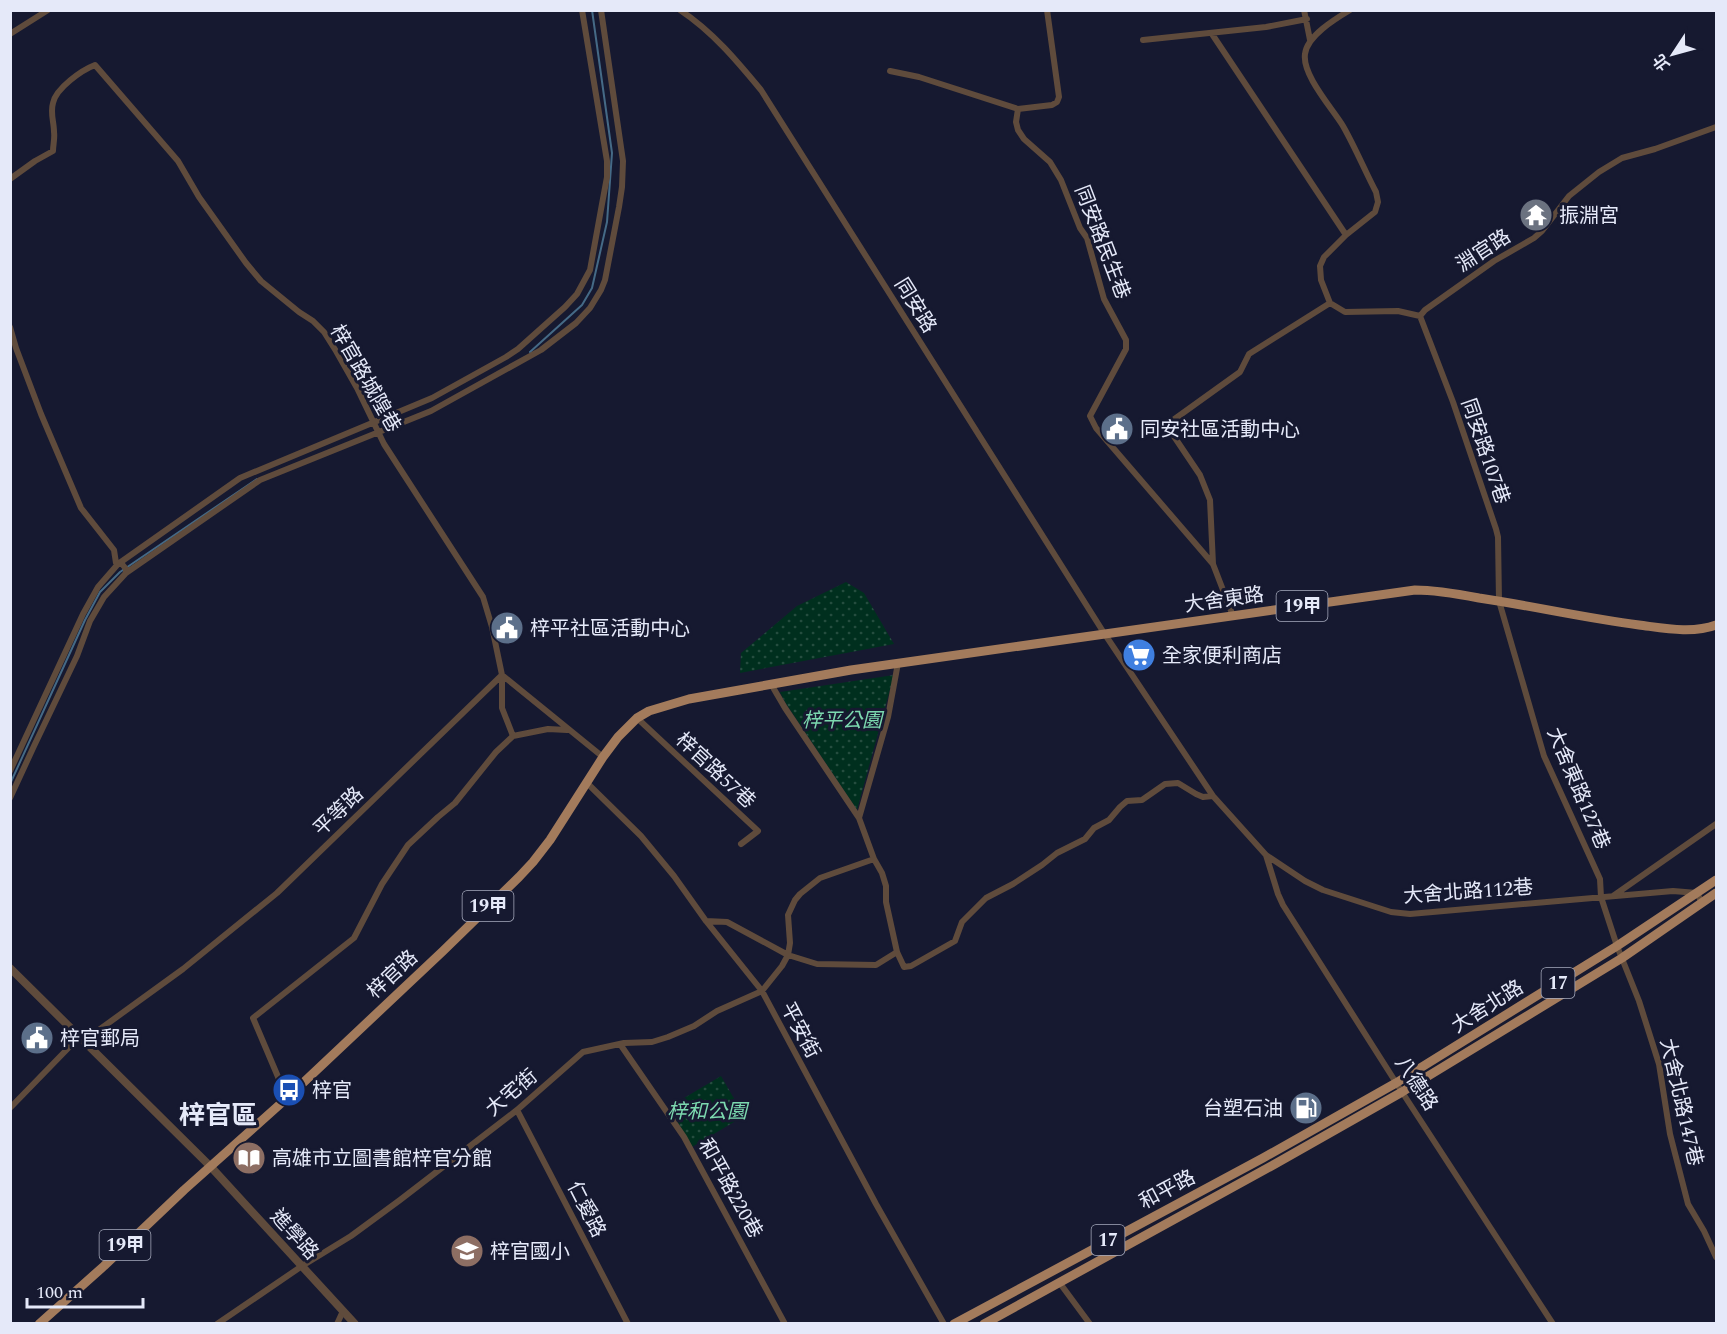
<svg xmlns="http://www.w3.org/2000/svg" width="1727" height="1334" viewBox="0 0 1727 1334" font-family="Spectral,'Noto Sans TC',serif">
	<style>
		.green { fill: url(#green-dots) }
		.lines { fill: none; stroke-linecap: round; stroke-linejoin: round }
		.stream { stroke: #456a86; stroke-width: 2 }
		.minor { stroke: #5f4b3c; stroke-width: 6 }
		.tertiary { stroke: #5f4b3c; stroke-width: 8 }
		.primary { stroke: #a37b5c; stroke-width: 9 }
		.labels { text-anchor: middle; stroke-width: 6; stroke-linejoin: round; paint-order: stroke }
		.shield { fill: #161930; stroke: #a7abbd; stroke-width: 1.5 }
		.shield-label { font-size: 18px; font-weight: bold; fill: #e5e9f9 }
		.poi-label { font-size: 20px; fill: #e5e9f9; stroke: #161930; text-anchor: start }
		.street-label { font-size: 20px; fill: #e5e9f9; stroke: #161930 }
		.park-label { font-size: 20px; font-style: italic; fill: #7cd9af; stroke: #161930 }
		.district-label { font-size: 26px; font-weight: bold; fill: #e5e9f9; stroke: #161930 }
	</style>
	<defs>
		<pattern id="green-dots" width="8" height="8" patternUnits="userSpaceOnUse" patternTransform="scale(1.5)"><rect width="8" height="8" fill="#002f1e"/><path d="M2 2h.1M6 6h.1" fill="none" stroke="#254d3f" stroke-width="1.8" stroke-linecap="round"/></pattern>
	</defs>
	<rect width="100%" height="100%" fill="#161930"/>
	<path class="green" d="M846,582L864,593L894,644L740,673L741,653L797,606Z
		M894,675L857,810L785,702L780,692Z
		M721,1076L744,1116L692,1147L669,1107Z"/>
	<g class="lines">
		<path class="stream" d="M530,352L582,305L592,288L607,222L612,153L592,10
			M10,784L85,620L100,592L120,572L257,479"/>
		<path class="minor" d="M680,10C713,32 737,61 761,90L1104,633L1213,796L1266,855L1305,881L1323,890L1391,912L1410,914L1673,891L1697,893L1702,903
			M1047,10L1059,97L1057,102L1052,105L1018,109L1016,122L1018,130L1024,139L1050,162L1061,180L1080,228L1087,238L1104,299L1126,340V349L1090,416L1096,428L1213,564L1233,616
			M1304,10L1310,40
			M1350,10C1335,19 1307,36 1305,54C1302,75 1332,108 1343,126C1355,147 1365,171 1376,192L1378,202L1375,212L1346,235L1324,257L1320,266L1321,280L1330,303L1345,312L1398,311L1420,316
			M10,34L48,10
			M1212,34L1346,235
			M1143,40L1266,27L1307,19
			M890,71L919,77L1018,109
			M10,179L35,161L53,151C53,145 55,138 54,132C54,122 50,113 53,103C56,88 82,70 95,65L178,161L199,197L246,263L261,281L299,312L313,321L324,332L336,351L357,388L384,444L483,597L492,627L502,675V708L513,736
			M1420,316L1453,402L1496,529L1498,537L1499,601L1544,756L1600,879L1601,897L1617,946L1639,1001L1659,1064L1670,1134L1688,1204L1704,1231L1716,1257
			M1420,316L1425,310L1494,261L1534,238L1542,231L1569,196L1599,172L1622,158L1655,149L1716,127
			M10,327L16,348L41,414L81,508L114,550L116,563L122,564L126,569V573
			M1213,564L1210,500L1200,475L1169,429L1168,426L1169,423L1240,372L1249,354L1330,303
			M771,684L785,708L859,818L874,859L882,873L886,886V902L897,952L904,967L911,966L955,941L962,922L986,898L1013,884L1042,865L1057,853L1085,839L1094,828L1109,820L1120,807L1127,801L1142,800L1165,784L1178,783L1196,794L1203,797L1213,796
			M637,718L758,831L741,844
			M10,771L83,614L98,587L118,564L240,478L432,398L506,357L518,349L565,307L577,294L590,270L602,204L607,177V161L582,10
			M586,782L641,836L674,876L706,921L762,991L876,1204L944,1324
			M10,798L34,746L77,656L90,621L104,597L126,573L260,480L431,411L541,350L576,323L590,308L601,290L605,280L619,207L622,187L623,161L601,10
			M859,818L888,717L898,663
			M1266,855L1278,894L1283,905L1402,1092L1553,1324
			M1613,896L1716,824
			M706,921L727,922L788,955L817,964L876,965L897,952
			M85,1040L183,969L277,893L502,675L603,757
			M620,1044L684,1137L785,1324
			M287,1098L253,1018L354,938L382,884L408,845L438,817L455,803L496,752L513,736L548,729L567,730
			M10,1108L80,1036
			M517,1110L628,1324
			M1059,1282L1090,1324
			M217,1324L302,1266L351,1236L400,1200L517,1110L583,1052L624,1043L652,1042L668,1037L694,1026L717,1011L762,991L782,966L788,955L790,943L788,915L795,900L800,894L820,878L874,859
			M337,1324L343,1311"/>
		<path class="tertiary" d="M10,968L211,1167L355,1324"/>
		<path class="primary" d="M39,1324L104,1266L184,1190L287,1098L443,951L519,877L533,862L550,840L603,757L618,737L637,718L649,711L689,699L851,670L1415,590C1436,590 1458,594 1479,598C1533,606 1585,618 1639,625C1663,628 1692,634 1716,625
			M954,1324L1263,1158L1396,1083L1617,946L1716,880
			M984,1324L1275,1164L1402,1092L1622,958L1716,893"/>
	</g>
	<defs>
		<symbol id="temple-disc" viewBox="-11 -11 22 22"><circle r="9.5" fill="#6b7280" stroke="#161930"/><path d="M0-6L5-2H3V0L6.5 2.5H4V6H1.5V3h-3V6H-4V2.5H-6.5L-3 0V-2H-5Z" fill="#fff"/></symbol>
		<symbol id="civic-disc" viewBox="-11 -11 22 22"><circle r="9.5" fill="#5c6f8a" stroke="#161930"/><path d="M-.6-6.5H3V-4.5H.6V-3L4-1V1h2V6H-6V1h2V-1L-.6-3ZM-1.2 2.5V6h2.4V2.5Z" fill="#fff"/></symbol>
		<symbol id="supermarket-disc" viewBox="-11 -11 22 22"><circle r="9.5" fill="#3f7fe0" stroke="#161930"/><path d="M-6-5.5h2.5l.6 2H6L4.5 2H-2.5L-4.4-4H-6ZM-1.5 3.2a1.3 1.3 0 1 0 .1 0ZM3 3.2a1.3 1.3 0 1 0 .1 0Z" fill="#fff"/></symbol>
		<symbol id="bus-disc" viewBox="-11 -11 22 22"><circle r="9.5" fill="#1a4fb4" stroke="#161930"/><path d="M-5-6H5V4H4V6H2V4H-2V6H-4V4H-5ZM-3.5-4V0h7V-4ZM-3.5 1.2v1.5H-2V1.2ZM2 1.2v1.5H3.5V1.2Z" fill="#fff"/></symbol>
		<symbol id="fuel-disc" viewBox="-11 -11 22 22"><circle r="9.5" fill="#5c6f8a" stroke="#161930"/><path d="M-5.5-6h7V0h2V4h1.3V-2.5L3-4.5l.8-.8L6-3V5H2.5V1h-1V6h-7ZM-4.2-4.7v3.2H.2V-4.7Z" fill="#fff"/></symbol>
		<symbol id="library-disc" viewBox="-11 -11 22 22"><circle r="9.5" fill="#8d6e63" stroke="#161930"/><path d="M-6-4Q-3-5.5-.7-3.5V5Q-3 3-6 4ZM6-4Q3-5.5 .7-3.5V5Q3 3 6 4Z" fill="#fff"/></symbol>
		<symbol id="school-disc" viewBox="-11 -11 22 22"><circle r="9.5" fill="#8d6e63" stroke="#161930"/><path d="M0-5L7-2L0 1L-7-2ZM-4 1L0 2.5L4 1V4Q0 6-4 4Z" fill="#fff"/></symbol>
	</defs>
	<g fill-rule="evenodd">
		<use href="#temple-disc" x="1517" y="196" width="38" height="38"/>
		<use href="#civic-disc" x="1098" y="410" width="38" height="38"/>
		<use href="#civic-disc" x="488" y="609" width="38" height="38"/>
		<use href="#supermarket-disc" x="1120" y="636" width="38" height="38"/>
		<use href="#civic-disc" x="18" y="1019" width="38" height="38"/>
		<use href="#bus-disc" x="270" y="1071" width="38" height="38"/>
		<use href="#fuel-disc" x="1287" y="1089" width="38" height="38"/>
		<use href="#library-disc" x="230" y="1139" width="38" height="38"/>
		<use href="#school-disc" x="448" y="1232" width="38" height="38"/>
	</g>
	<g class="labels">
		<g class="shield">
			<rect x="1276.5" y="591" width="51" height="30" rx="4.5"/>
			<rect x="462.5" y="891" width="51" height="30" rx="4.5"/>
			<rect x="1541.5" y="968" width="33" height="30" rx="4.5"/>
			<rect x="1091.5" y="1225" width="33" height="30" rx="4.5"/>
			<rect x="99.5" y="1230" width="51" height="30" rx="4.5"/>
		</g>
		<g class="shield-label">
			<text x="1302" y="612">19甲</text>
			<text x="488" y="912">19甲</text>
			<text x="1558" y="989">17</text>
			<text x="1108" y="1246">17</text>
			<text x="125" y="1251">19甲</text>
		</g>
		<g class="poi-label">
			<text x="1559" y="222">振淵宮</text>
			<text x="1140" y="436">同安社區活動中心</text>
			<text x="530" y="635">梓平社區活動中心</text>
			<text x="1162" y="662">全家便利商店</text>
			<text x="60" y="1045">梓官郵局</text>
			<text x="312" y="1097">梓官</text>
			<text x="1283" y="1115" text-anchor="end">台塑石油</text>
			<text x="272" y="1165">高雄市立圖書館梓官分館</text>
			<text x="490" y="1258">梓官國小</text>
		</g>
		<g class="street-label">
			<text transform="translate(1103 242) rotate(69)" y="7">同安路民生巷</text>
			<text transform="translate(1483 250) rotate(-33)" y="7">淵官路</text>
			<text transform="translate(916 305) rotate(58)" y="7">同安路</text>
			<text transform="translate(366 378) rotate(60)" y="7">梓官路城隍巷</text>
			<text transform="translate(1486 451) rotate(71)" y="7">同安路107巷</text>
			<text transform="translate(1224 599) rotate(-8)" y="7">大舍東路</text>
			<text transform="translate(716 770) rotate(43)" y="7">梓官路57巷</text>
			<text transform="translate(1579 788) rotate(67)" y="7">大舍東路127巷</text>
			<text transform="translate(338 811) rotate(-44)" y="7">平等路</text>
			<text transform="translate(1468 891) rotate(-4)" y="7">大舍北路112巷</text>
			<text transform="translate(392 974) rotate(-43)" y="7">梓官路</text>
			<text transform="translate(1487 1006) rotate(-32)" y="7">大舍北路</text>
			<text transform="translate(801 1030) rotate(62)" y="7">平安街</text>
			<text transform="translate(1417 1083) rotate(57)" y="7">八德路</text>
			<text transform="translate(511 1092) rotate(-40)" y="7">大宅街</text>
			<text transform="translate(1682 1102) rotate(77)" y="7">大舍北路147巷</text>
			<text transform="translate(731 1188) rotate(61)" y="7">和平路220巷</text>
			<text transform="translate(1167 1189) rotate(-28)" y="7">和平路</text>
			<text transform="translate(587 1209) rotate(63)" y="7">仁愛路</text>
			<text transform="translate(295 1234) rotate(48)" y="7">進學路</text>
		</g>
		<g class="park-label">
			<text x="842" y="727">梓平公園</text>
			<text x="707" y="1118">梓和公園</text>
		</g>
		<g class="district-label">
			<text x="218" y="1124">梓官區</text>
		</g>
	</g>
	<rect width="1727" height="1334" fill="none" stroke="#e5e9f9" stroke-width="24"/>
	<g transform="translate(1673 54) rotate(234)" stroke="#161930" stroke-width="4.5" paint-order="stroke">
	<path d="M0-4.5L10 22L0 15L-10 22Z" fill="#e5e9f9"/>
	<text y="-9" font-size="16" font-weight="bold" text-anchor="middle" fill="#e5e9f9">北</text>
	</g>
	<path d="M27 1298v9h116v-9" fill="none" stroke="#e5e9f9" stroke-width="3"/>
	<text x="36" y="1298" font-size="18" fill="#e5e9f9" stroke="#161930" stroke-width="4.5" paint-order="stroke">100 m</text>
</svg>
